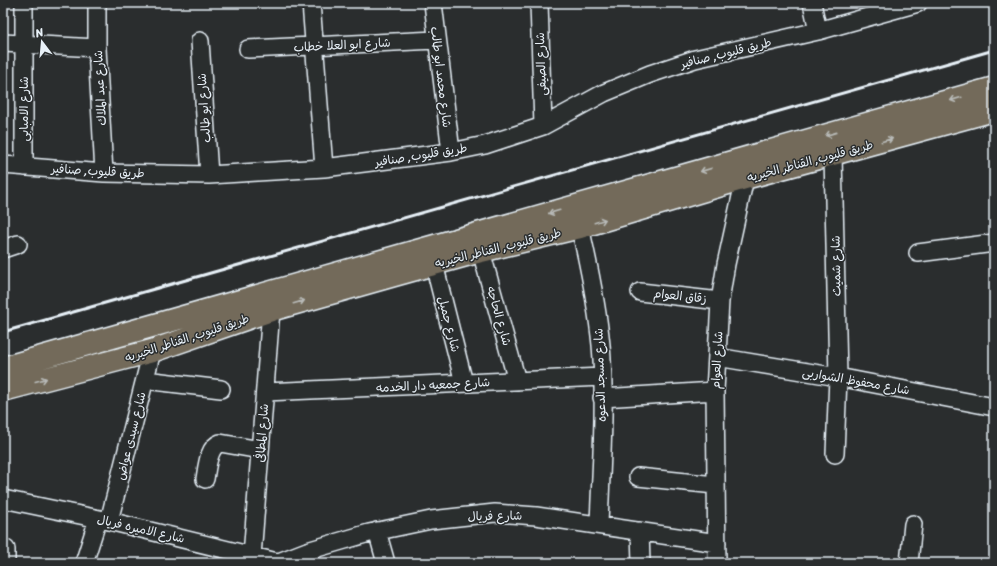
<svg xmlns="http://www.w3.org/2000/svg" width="997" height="566" viewBox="0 0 997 566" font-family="Sriracha,'Playpen Sans Arabic',sans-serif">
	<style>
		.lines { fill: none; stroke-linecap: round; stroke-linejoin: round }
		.minor-casing { stroke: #e8f1f8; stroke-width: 20 }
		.major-casing { stroke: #e8f1f8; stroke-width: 25 }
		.minor { stroke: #2a2d2e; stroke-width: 17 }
		.major { stroke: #736b5a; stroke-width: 22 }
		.rail { stroke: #e8f1f8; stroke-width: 3 }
		.oneway { stroke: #b9bbb9 }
		.labels { text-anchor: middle; stroke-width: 3; stroke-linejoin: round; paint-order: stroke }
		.street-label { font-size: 12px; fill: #e8f1f8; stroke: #2a2d2e }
	</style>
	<rect width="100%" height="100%" fill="#2a2d2e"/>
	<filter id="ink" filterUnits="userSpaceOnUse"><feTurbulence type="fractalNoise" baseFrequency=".025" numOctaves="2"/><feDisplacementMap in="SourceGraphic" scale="8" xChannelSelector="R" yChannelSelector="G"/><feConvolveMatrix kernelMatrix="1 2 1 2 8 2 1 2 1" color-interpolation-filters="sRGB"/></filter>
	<g filter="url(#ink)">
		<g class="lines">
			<defs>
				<path id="minor" d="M24,3V167
					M97,3V48L104,173
					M311,3L324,168
					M433,3L451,152
					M539,3L543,126
					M812,3L818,31
					M200,41L209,175
					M3,43L97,48
					M248,49L436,40
					M833,155L838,377L835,454
					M3,165L104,173L209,175L324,168L451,152L485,145L543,126L604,93L650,74L695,59L818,31L918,3
					M580,227C589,266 597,305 601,345C606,404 601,465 599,525
					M3,249L18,244
					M481,251L517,381
					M918,253L994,243
					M434,264L464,383
					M640,292L720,301
					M717,357L838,377L994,407
					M145,380L221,389
					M265,392L602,377
					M602,398L715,391
					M638,477L715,485
					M205,479C207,468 208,447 220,443L260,450
					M3,499L109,521L277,562
					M109,521L152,351
					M377,531L386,563
					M640,531L641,563
					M252,556L271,310
					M6,563V549
					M84,563L98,519
					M276,563L307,551L369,533L431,520L495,513L536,516L717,543
					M717,563L715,391L720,301L726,264L745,178V167
					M909,563L913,524"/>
				<path id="major" d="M3,368L994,88
					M3,390L152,351L271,310L398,274L481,251L580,227L745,178L994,110"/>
			</defs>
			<use href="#minor" class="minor-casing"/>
			<use href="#major" class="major-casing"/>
			<use href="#minor" class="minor"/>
			<use href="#major" class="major"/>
			<path class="rail" d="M3,332L994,50"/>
		</g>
		<defs><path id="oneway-shaft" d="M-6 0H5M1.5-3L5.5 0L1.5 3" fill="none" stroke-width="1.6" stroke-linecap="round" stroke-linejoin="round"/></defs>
		<g class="oneway">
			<use href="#oneway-shaft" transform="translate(956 99) rotate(164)"/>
			<use href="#oneway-shaft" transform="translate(831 134) rotate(164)"/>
			<use href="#oneway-shaft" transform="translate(887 140) rotate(-16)"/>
			<use href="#oneway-shaft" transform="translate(706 170) rotate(164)"/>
			<use href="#oneway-shaft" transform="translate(554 212) rotate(164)"/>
			<use href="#oneway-shaft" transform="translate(600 221) rotate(-17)"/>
			<use href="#oneway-shaft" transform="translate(299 302) rotate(-16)"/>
			<use href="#oneway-shaft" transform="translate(41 380) rotate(-15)"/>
		</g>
	</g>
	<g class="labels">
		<g class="street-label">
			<text transform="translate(342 45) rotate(-3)" y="4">شارع ابو العلا خطاب</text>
			<text transform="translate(726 53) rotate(-14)" y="4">طريق قليوب, صنافير</text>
			<text transform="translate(541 64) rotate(-92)" y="4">شارع الصيفى</text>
			<text transform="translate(441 77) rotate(83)" y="4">شارع محمد ابو طالب</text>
			<text transform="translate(100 88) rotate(-93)" y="4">شارع عبد الملاك</text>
			<text transform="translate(204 108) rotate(-94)" y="4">شارع ابو طالب</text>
			<text transform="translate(24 109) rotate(-90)" y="4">شارع الامبابى</text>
			<text transform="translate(421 155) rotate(-9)" y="4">طريق قليوب, صنافير</text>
			<text transform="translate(810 161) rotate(-15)" y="4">طريق قليوب, القناطر الخيريه</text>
			<text transform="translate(98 171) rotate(3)" y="4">طريق قليوب, صنافير</text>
			<text transform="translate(498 248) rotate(-14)" y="4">طريق قليوب, القناطر الخيريه</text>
			<text transform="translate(836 266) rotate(-91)" y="4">شارع شميث</text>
			<text transform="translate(680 296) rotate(6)" y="4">زقاق العوام</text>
			<text transform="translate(499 316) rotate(74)" y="4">شارع الحاجه</text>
			<text transform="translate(449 324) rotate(76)" y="4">شارع جميل</text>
			<text transform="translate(187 338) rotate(-18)" y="4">طريق قليوب, القناطر الخيريه</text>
			<text transform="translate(717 360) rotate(-87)" y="4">شارع العوام</text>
			<text transform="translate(600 375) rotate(-92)" y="4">شارع مسجد الدعوه</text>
			<text transform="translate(856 381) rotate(10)" y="4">شارع محفوظ الشواربى</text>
			<text transform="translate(433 385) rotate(-3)" y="4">شارع جمعيه دار الخدمه</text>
			<text transform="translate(262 433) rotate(-86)" y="4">شارع المطافى</text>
			<text transform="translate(131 436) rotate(-76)" y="4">شارع سيدى عواض</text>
			<text transform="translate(495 516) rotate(-1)" y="4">شارع فريال</text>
			<text transform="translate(141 529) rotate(13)" y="4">شارع الاميره فريال</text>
		</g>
	</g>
	<rect width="997" height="566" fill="none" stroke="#2a2d2e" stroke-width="16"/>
	<rect x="8" y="8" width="981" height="550" fill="none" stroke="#e8f1f8" stroke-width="1.5" filter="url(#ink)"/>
	<g transform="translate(42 42) rotate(344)" stroke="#2a2d2e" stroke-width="3" paint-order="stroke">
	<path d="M0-3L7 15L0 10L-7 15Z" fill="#e8f1f8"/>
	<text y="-6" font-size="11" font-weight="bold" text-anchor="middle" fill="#e8f1f8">N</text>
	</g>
</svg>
